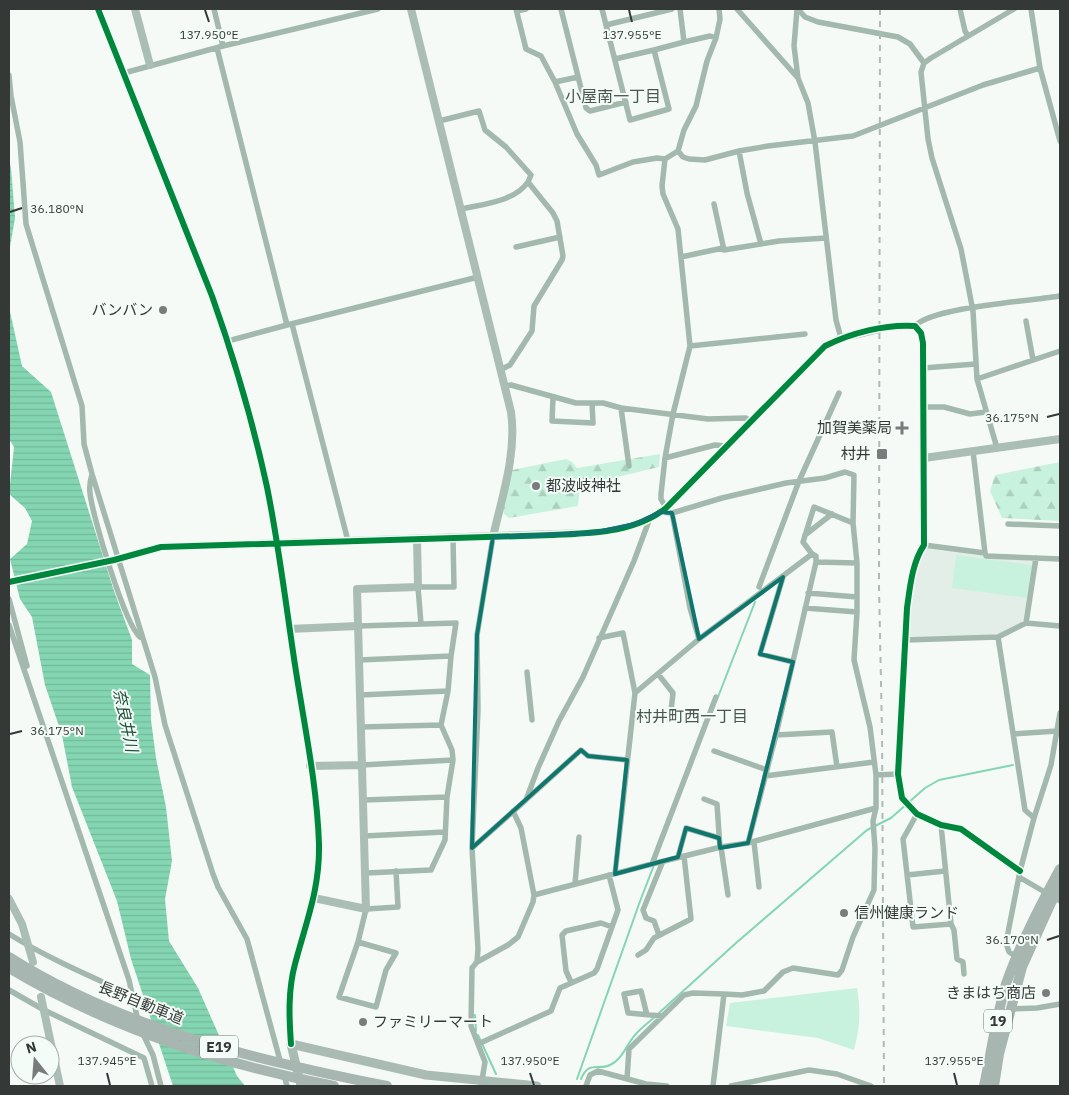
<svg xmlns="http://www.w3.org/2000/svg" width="1069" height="1095" viewBox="0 0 1069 1095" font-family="'IBM Plex Sans','Noto Sans JP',sans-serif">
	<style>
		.built { fill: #e3eee8 }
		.grass { fill: #c8f2dd }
		.forest { fill: url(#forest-firs) }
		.water { fill: url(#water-rules) }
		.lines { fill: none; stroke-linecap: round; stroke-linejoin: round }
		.stream { stroke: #84d6b2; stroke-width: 2 }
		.street { stroke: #a3b9ae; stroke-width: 5.5 }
		.secondary { stroke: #aabeb6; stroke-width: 8 }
		.primary { stroke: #a9bbb3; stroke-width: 9 }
		.highway { stroke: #a7b6b0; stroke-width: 10 }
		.rail { stroke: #aebbb5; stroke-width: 2; stroke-dasharray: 6 6; stroke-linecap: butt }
		.cycleway-casing { stroke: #f3fcf7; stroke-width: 9 }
		.cycleway { stroke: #00873e; stroke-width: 6 }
		.marked { fill: none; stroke: #0f766e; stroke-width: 4; stroke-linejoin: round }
		.ticks { fill: none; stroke: #343836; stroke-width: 2 }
		.poi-dot { fill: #787c7a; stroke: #f3fcf7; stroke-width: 2 }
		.labels { text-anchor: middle; stroke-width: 4; stroke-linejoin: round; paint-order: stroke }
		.shield { fill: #f3fcf7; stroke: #6d7370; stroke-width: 1 }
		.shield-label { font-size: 14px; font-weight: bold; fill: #343836 }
		.poi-label { font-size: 15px; fill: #343836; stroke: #f3fcf7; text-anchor: end }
		.street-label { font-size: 15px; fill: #343836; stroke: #f3fcf7 }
		.neighbourhood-label { font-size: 16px; fill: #4d5550; stroke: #f3fcf7 }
		.water-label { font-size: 16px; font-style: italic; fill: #204f3b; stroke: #f3fcf7 }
		.ticks-label { font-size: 12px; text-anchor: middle; fill: #343836; stroke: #f3fcf7; stroke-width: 4; stroke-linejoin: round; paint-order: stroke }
	</style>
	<defs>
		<pattern id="forest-firs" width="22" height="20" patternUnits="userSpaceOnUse" patternTransform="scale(1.25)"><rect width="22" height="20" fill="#c8f2dd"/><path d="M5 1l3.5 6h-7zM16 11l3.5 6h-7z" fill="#acd0be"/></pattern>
		<pattern id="water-rules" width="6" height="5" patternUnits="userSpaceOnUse" patternTransform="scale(1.25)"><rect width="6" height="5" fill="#84d6b2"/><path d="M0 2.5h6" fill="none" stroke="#73b89a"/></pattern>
	</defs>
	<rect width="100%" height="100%" fill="#f5faf7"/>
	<path class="built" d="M926,547L1034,561L1024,623L1002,634L912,638L909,635L910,605L921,556Z"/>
	<path class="grass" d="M956,555L1032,565L1027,598L952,588Z
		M857,988C861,1012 860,1027 854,1050L818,1038L726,1026L730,1003Z"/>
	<path class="forest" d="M660,454L659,467L580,486L578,506L509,518L504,514L503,509L512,470L566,459L572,462L577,468Z
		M1060,462V521L1002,518L990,491L995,475Z"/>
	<path class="water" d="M9,161L11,168L15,218L9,253Z
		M9,307L22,366L51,392L114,591L132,640V664L150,675L151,720L156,758L166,807L172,861L165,899L169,941L198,988L237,1076L245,1086H173L131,959L117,901L72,787L62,735L45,685L32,617L20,599L10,559L27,544L32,521L25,508L9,494L14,447L9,439Z"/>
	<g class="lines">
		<path class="stream" d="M718,697L755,602
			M659,1013L736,943L867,830L891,818L925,788L939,780L1013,765
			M475,1015L476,1031
			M478,1035L496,1074
			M577,1079L639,904L654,865
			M581,1079C589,1060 598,1071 610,1065C622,1060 627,1044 635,1035C641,1028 649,1022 656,1016"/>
		<path class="street" d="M214,9L223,46
			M516,9L526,49L541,56L555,82L577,134L596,165L599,175L633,162L657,158L665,159L678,151L684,130L696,106L707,61L716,38L720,19L719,9
			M561,9L586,108L590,111L626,102
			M602,9L630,120L669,109L654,50L684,42L680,9
			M737,9L798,78
			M797,9L794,46L798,78L808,103L815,142L836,320L841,338
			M798,9L805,17L818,22L898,37L910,44L924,63
			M960,9L965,31L968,36
			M1031,9L1040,68L1060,141
			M517,11L526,9
			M606,25L672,9
			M684,42L710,36L716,38
			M217,48L287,325L478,277
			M615,59L654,50
			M124,73L223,46L378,9
			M9,75L11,96L20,142L26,224L82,406L84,444L92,474L155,677L165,725L213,874L218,887L247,939L281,1064
			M555,82L578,77
			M439,121L479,111L485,130L506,147L531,175L528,182L553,213L557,221L563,256L562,260L534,306L532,331L510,365L502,369
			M678,151L683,157L689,159L705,160L739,151L768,146L853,136L983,85L1040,68
			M739,151L747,193L761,244
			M665,159L662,186L663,194L678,229L690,346L673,414L665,458L661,494V499L666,508
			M714,204L724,250L779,241L826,238
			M461,209C483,204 514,202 528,182
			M516,247L560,237
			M681,257L723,248
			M1026,321L1033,360
			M292,324L348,541
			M915,326C932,307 1031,301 1060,296
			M879,329L915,326L921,333L923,343L924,545C912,563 910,587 907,608L898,774L902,798L917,814L941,825L961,829L1020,871
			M228,341L287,325
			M690,346L805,334
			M923,368L976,364
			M977,379L1060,351
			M505,386L511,385L576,403H603L621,408L708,419L746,418L751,421
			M553,397L552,421L593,423L592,403
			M924,407H944L970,414L986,412
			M621,408L629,466
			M997,448L977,379L973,311L961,249L932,158L928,139L921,72L924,63L931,58L1014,9
			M973,451L985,553
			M665,458L715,445L726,446
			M92,474C90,481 89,486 90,493C92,515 125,625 140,637
			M660,512L672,513L722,498L786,483L825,478L845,472L854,475L853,523L857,563V612L854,660L870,727L876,775V808L873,821L875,848L874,890L853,937L842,970L838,975L793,968L783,972L764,991L742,995L724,994L713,1086
			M672,513L690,608L699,639
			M1008,524L1060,526
			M805,535L832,514
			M924,545L985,553L986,556L1060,559
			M816,562L857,563
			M783,577L760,654L793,662
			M759,587L799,481L839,393
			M808,593L857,597
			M9,599L27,666
			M805,608L857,612
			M1026,623L1060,626
			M421,624L418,587H454L453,538
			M9,625L129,980L138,1021
			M358,626L456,623L451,656L448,691L441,725L452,750L453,760L447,797L445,840L431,870L366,873
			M998,637L1025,810L1034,818
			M599,638L623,633L635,693L615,874
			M906,640L998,637L1026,623L1036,558
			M359,660L451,656
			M527,672L532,720
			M658,674L673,693L670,720
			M635,693L699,639L812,554
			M360,695L448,691
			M361,727L441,725
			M1014,734L1057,731
			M776,735L832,732L837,767
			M714,751L767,770
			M362,765L453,760
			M876,775L898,774
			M765,776L874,762
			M528,798L581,750L588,756L627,760
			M704,799L717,804L720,848
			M364,800L447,797
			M917,814L903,839L913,927L951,924
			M941,825L951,924L954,930L957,959L963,962L964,974
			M364,836L445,832
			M754,842L759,887
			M748,843L776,735L816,562V556L812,554L803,542L814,507L853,523
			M721,847L728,895
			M472,848L526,800L538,768L559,721L583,677L634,561L650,518
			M678,857L686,828L719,838
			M652,864L716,697
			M907,875L945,871
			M1019,877L1060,901
			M575,884L579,837
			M534,895L652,864L721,847L748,843L876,808
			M9,934C46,957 85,974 125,992
			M659,935L654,921L646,918L643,910L663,861
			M358,942L396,953L386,970L376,1007L339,997L358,942L366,909L398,907L396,871
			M638,955L646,950L654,938L691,919L684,856
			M1017,957L1009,952L1006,943L1020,871L1034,818L1051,765L1060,713
			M477,962L478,949L472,848L478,710L477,635L493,537
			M571,982L566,971L562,935L566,931L601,923L612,927
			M9,990L44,1010L144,1058L152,1086
			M1010,1009L1037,1008L1060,1004
			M647,1015L641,991L624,994L628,1013L662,1016
			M142,1032L153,1055L161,1086
			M478,1044L551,1011L560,988L594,973L597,969L618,910L609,875
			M284,1075L287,1086
			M627,1079L629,1049L684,995L693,993L724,994
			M481,1086L485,1062L471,1026L472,968L477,962L508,945L518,937L533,902L534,895L521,828L513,811
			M586,1086L590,1075L598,1071L646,1084L667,1086
			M731,1086L809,1070L837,1074L871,1086"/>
		<path class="secondary" d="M98,9L212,296C234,358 253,422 267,487C279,546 286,606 295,665C304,724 317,784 319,844C320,889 306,922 295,964C288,990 289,1017 291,1044
			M135,9L150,65
			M411,9L511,412C517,453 502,497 493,537
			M924,458L1060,439
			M9,582L114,560L161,547L588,533C615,531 645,525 666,508L825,346L841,338L879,329
			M289,629L358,626
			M310,766L362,765
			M314,898L366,909L357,589L418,587L417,539
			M9,899L22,924L33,962
			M41,997L60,1086"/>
		<path class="primary" d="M301,1086L291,1044L426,1075L537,1086"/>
		<path class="highway" d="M9,957C123,1029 256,1060 387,1086
			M9,968C109,1028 220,1064 334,1086
			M984,1086C991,1053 996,1017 1006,984C1020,944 1040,906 1060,869
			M994,1086L999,1054L1022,967L1060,883"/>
		<path class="rail" d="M880,9L879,586L882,732L884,1086"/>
		<defs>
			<path id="cycleway" d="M98,9L212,296C234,358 253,422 267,487C279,546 286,606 295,665C304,724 317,784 319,844C320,889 306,922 295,964C288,990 289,1017 291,1044
				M9,582L114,560L161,547L553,535C591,533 635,533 666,508L825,346C851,333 885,324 915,326L921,333L923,343L924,545C912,563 910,587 907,608L898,774L902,798L917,814L941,825L961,829L1020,871"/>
		</defs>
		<use href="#cycleway" class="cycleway-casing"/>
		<use href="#cycleway" class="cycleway"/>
	</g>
	<path class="marked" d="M660,512L672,513L699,639L783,577L760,654L793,662L748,843L720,848L719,838L686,828L678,857L615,874L627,760L588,756L581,750L472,848L477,635L493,537L592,533L635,524Z"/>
	<path class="ticks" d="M205,10L209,22M629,10L632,22M10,212L22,208M1047,417L1059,414M10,734L22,731M1047,940L1059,936M107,1073L110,1085M530,1073L534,1085M954,1073L957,1085"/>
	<g class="poi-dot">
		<circle cx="163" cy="310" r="5"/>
		<path d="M899.5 420.5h5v5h5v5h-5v5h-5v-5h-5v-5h5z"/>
		<rect x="876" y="448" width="12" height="12" rx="2.5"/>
		<circle cx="536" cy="486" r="5"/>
		<circle cx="844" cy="913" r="5"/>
		<circle cx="1046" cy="993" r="5"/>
		<circle cx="363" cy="1022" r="5"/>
	</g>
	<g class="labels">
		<g class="shield">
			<rect x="984" y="1009.5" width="28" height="23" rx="4"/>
			<rect x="200" y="1035.5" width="38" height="23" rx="4"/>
		</g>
		<g class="shield-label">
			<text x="998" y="1026">19</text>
			<text x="219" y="1052">E19</text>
		</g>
		<g class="poi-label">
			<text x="153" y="315">バンバン</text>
			<text x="892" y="433">加賀美薬局</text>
			<text x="871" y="459">村井</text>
			<text x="546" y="491" text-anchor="start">都波岐神社</text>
			<text x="854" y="918" text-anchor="start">信州健康ランド</text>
			<text x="1036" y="998">きまはち商店</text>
			<text x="373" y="1027" text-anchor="start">ファミリーマート</text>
		</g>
		<g class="street-label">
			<text transform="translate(141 1003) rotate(22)" y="5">長野自動車道</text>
		</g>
		<g class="neighbourhood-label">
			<text x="613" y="102">小屋南一丁目</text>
			<text x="692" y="722">村井町西一丁目</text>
		</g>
		<g class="water-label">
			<text transform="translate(126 720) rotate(78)" y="6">奈良井川</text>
		</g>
	</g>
	<g class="ticks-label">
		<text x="209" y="39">137.950°E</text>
		<text x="632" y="39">137.955°E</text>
		<text x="57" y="213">36.180°N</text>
		<text x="1012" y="422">36.175°N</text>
		<text x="57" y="735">36.175°N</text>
		<text x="1012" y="944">36.170°N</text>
		<text x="107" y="1065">137.945°E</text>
		<text x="530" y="1065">137.950°E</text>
		<text x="954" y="1065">137.955°E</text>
	</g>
	<rect width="1069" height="1095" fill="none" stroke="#343836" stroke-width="20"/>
	<g transform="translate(35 1060) rotate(343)"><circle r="24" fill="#f3fcf7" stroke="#a7aeaa"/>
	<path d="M0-4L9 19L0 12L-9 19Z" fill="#787c7a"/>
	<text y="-8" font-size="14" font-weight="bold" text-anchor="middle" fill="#343836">N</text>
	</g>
</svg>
